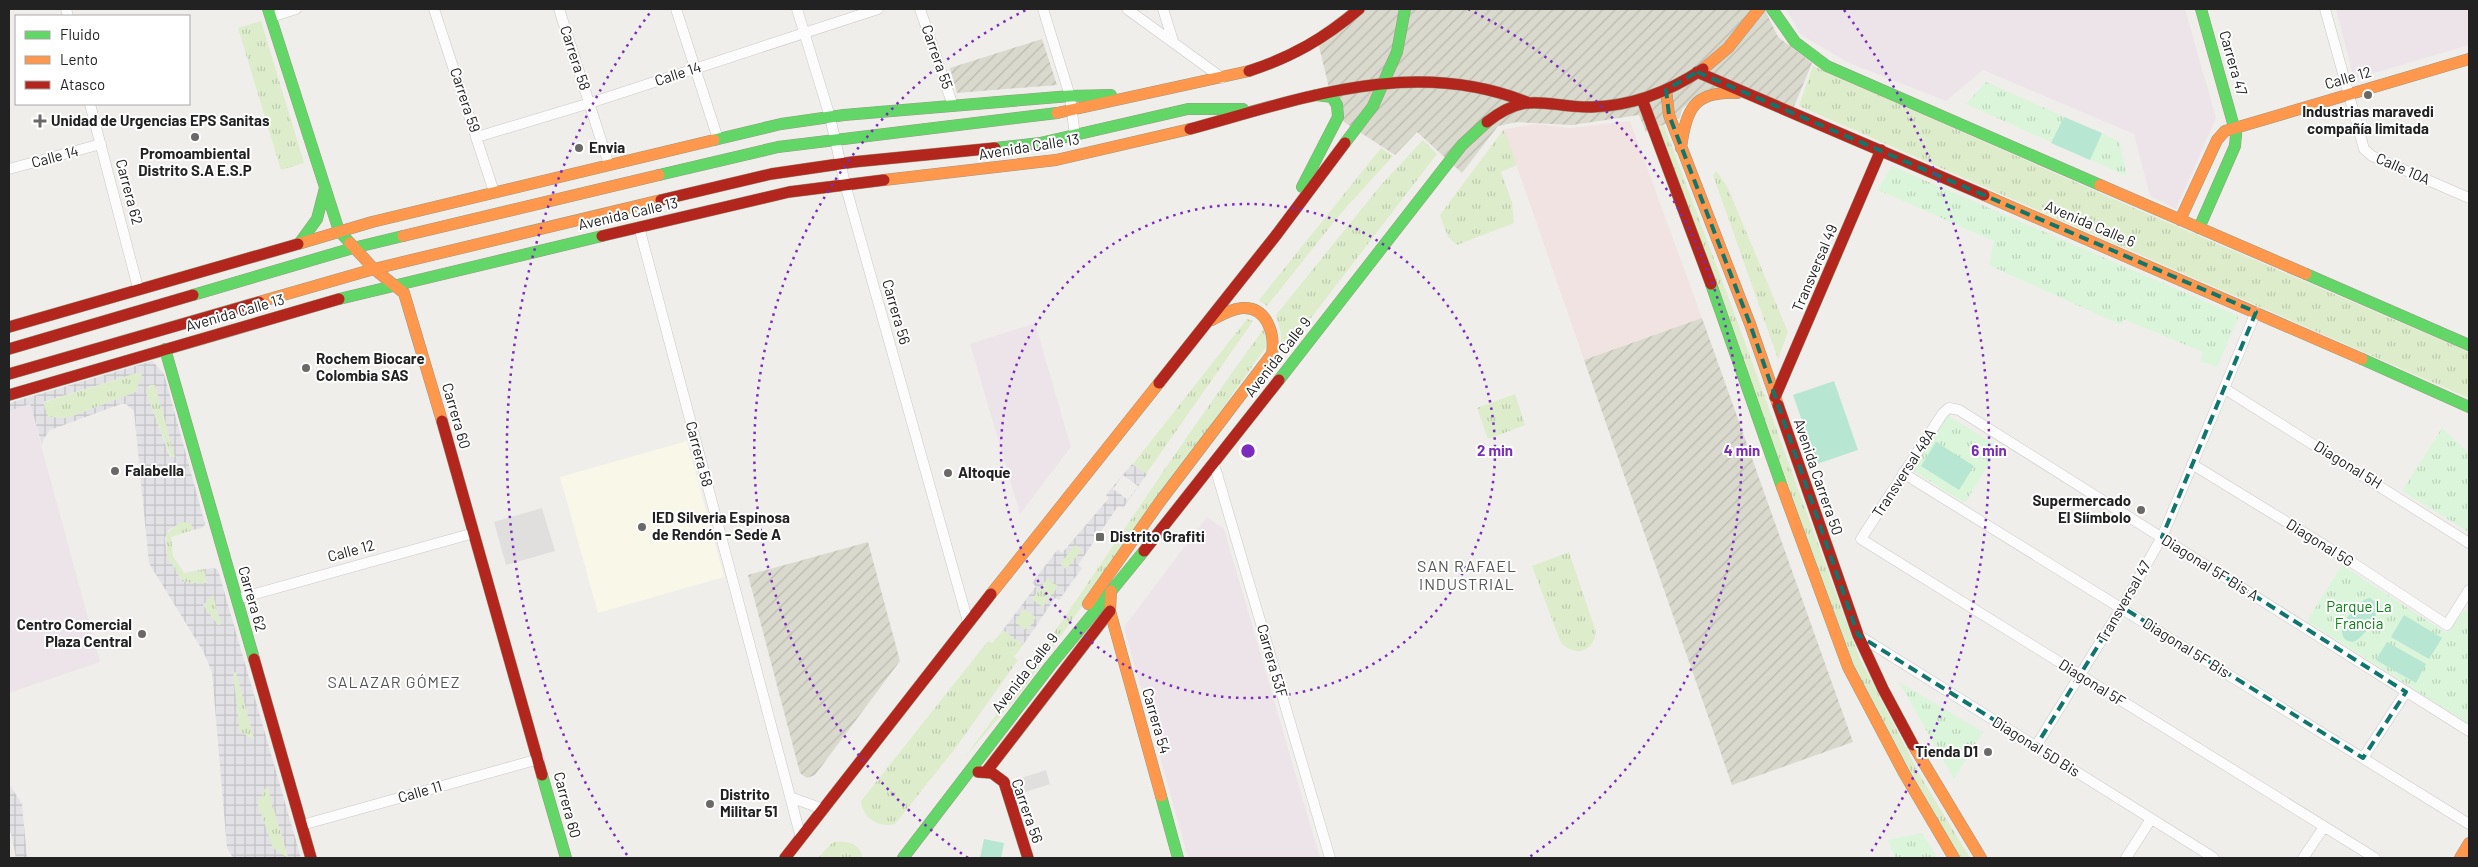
<svg xmlns="http://www.w3.org/2000/svg" width="2478" height="867" viewBox="0 0 2478 867" font-family="Barlow,sans-serif">
	<style>
		.commercial { fill: #f1e3e1 }
		.industrial { fill: #ede4e9 }
		.education { fill: #f8f7e8 }
		.construction { fill: url(#construction-furrows) }
		.grass { fill: url(#grass-tufts) }
		.park { fill: url(#park-tufts) }
		.pitch { fill: #b7e6d2 }
		.parking { fill: #e0dfde }
		.plaza { fill: url(#plaza-grid); fill-rule: evenodd }
		.lines { fill: none; stroke-linecap: round; stroke-linejoin: round }
		.street-casing { stroke: #c9c8c7; stroke-width: 11 }
		.fast-casing { stroke: #999a82; stroke-width: 12 }
		.slow-casing { stroke: #999a82; stroke-width: 12 }
		.jam-casing { stroke: #999a82; stroke-width: 12 }
		.street { stroke: #fdfcfc; stroke-width: 10 }
		.fast { stroke: #63d668; stroke-width: 11 }
		.slow { stroke: #ff974d; stroke-width: 11 }
		.jam { stroke: #b3261e; stroke-width: 11 }
		.marked { fill: none; stroke: #0f766e; stroke-width: 4; stroke-dasharray: 10 6; stroke-linejoin: round }
		.ring { fill: none; stroke: #7b2cbf; stroke-width: 2.5; stroke-dasharray: 2.5 5 }
		.poi-dot { fill: #6a6968; stroke: #fff; stroke-width: 2 }
		.labels { text-anchor: middle; stroke-width: 4; stroke-linejoin: round; paint-order: stroke }
		.street-label { font-size: 15px; fill: #222; stroke: #fff }
		.poi-label { font-size: 15px; font-weight: bold; fill: #222; stroke: #fff; text-anchor: start }
		.park-label { font-size: 15px; fill: #0c8416; stroke: #fff }
		.neighbourhood-label { font-size: 16px; letter-spacing: 1px; fill: #555; stroke: #fff }
		.centre { fill: #7b2cbf; stroke: #fff; stroke-width: 2.5 }
		.ring-label { font-size: 15px; text-anchor: middle; font-weight: bold; fill: #7b2cbf; stroke: #fff; stroke-width: 4; stroke-linejoin: round; paint-order: stroke }
	</style>
	<defs>
		<pattern id="construction-furrows" width="10" height="10" patternUnits="userSpaceOnUse" patternTransform="scale(1.25)"><rect width="10" height="10" fill="#d9d9cd"/><path d="M-1 1l2-2M0 10L10 0M9 11l2-2" fill="none" stroke="#babab0"/></pattern>
		<pattern id="grass-tufts" width="24" height="20" patternUnits="userSpaceOnUse" patternTransform="scale(1.25)"><rect width="24" height="20" fill="#ddeccb"/><path d="M3 7l-1-3M5 7V3M7 7l1-3M15 17l-1-3M17 17v-4M19 17l1-3" fill="none" stroke="#bdcaae"/></pattern>
		<pattern id="park-tufts" width="24" height="20" patternUnits="userSpaceOnUse" patternTransform="scale(1.25)"><rect width="24" height="20" fill="#daf5da"/><path d="M3 7l-1-3M5 7V3M7 7l1-3M15 17l-1-3M17 17v-4M19 17l1-3" fill="none" stroke="#bbd2bb"/></pattern>
		<pattern id="plaza-grid" width="8" height="8" patternUnits="userSpaceOnUse" patternTransform="scale(1.25)"><rect width="8" height="8" fill="#e2e1e5"/><path d="M0 4h8M4 0v8" fill="none" stroke="#c2c1c4"/></pattern>
	</defs>
	<rect width="100%" height="100%" fill="#f0eeeb"/>
	<path class="commercial" d="M1630,121L1702,318L1584,360L1504,129L1536,124L1570,128Z"/>
	<path class="industrial" d="M1786,9H2185L2216,118L2176,209L2150,196L2134,134L1983,70L1946,101L1849,63L1801,35Z
		M2336,9H2469V45L2354,79Z
		M1035,323L1071,447L1020,514L970,344Z
		M30,404L100,662L9,693V411Z
		M1207,517L1224,529L1320,858H1188L1124,627Z"/>
	<path class="education" d="M687,441L724,577L598,613L560,477Z"/>
	<path class="construction" d="M1349,9H1767L1766,12L1778,37L1812,63L1793,109L1741,87L1700,94L1682,109L1680,118L1646,132L1639,115L1572,125L1517,122L1498,126L1462,173L1417,132L1395,155L1344,122L1330,92L1316,34Z
		M1042,39L1057,85L957,93L950,68Z
		M1702,318L1853,742L1732,785L1584,360Z
		M868,542L900,661L815,775L807,778L800,773L748,575Z"/>
	<path class="grass" d="M261,21L304,163L281,170L238,28Z
		M1813,66L2134,208L2469,352V398L1799,106Z
		M1664,125L1742,334L1859,657L1922,779L1970,858H1961L1939,824L1851,661L1657,128Z
		M1504,129L1517,165L1501,172L1512,202L1514,223L1457,245L1448,237L1440,215Z
		M1423,140L1437,154L1281,357V333L1276,315L1381,185Z
		M1381,148L1393,156L1341,213L1267,306L1259,300Z
		M1716,171L1727,186L1788,332L1778,359L1713,175Z
		M1247,319L1253,321L1146,474L1133,464Z
		M1265,327L1266,347L1021,692L965,757C1070,617 1161,468 1265,327Z
		M140,372L142,374L136,392L68,418L48,417L42,403Z
		M151,385H155L175,457H171L146,392Z
		M1515,394L1525,425L1488,439L1477,408Z
		M181,522H191L193,530L171,537L173,556L184,573L204,569L207,583L195,584L182,581L167,556L166,534Z
		M1075,545L1082,550L1067,569L1059,564Z
		M1569,552L1596,632C1594,652 1575,657 1561,643L1532,566Z
		M1047,578L1058,586L1043,607L1032,599Z
		M213,595L221,624L218,625L203,605Z
		M1024,609L1036,617L1027,631L1015,622Z
		M1003,630L1023,645L1014,657L1018,660L957,746L895,824C879,828 863,819 861,801L988,641L992,643Z
		M236,672L254,739L240,732L233,673Z
		M267,786L288,858L273,848L257,802Z
		M833,842C847,841 859,842 863,858H818Z"/>
	<path class="park" d="M1986,82L2119,141L2127,176L1966,104Z
		M1892,166L2239,316L2217,367L2200,361L2203,352L2123,319L2121,325L1989,265L1994,241L1878,190Z
		M1947,415L1999,447L1965,503L1912,470Z
		M2442,428L2469,453V532L2402,491Z
		M2342,565L2446,633L2465,610L2469,612V724L2307,621Z
		M1899,682L1983,732L1954,779Z
		M1922,833L1938,858H1895L1888,840Z"/>
	<path class="pitch" d="M2064,117L2102,133L2090,160L2051,143Z
		M1834,381L1858,450L1817,464L1793,395Z
		M1936,442L1974,466L1959,490L1921,466Z
		M2370,598L2379,605C2378,616 2363,639 2353,642C2326,640 2357,598 2370,598Z
		M2404,615L2442,638L2429,659L2391,637Z
		M2387,642L2426,664L2416,683L2376,660Z
		M984,839L1004,843L1001,858H980Z"/>
	<path class="parking" d="M542,508L555,551L506,565L494,522Z
		M1046,770L1050,784L1019,794L1015,780Z"/>
	<path class="plaza" d="M152,361L164,374L205,524L202,528L193,530L191,523L181,522L168,531L165,538L167,556L182,581L188,583H207L204,569L214,568L218,570L301,858H233L227,848L212,672L203,651L149,563L134,411L126,404H121L50,430L44,438L42,445L30,404L9,411V403ZM140,372L142,374L136,392L68,418L48,417L43,402ZM150,385H155L175,457H170L146,392ZM213,595L221,624L218,625L203,605ZM236,672L254,739H253L240,732L233,673ZM267,786L288,857V858L273,848L257,802Z
		M1132,464L1147,474L1123,508L1118,506L1078,565L1082,568L1059,600L1055,598L1023,645L1003,630L1036,586L1032,583L1058,549L1062,553L1109,498L1106,495ZM1123,475L1138,486L1128,500L1113,489ZM1075,545L1082,550L1066,569L1060,564ZM1047,579L1058,586L1043,607L1032,599ZM1024,609L1036,617L1027,631L1015,622Z
		M9,784L22,804L27,858H16L11,833H9Z"/>
	<g class="lines">
		<defs>
			<path id="street" d="M66,9L68,16
				M434,9L494,192
				M559,9L609,165
				M676,9L718,139
				M797,9L830,117L845,184L968,622
				M920,9L953,106
				M1043,9L1070,96L1075,136
				M1127,9L1222,78
				M1163,9L1173,41
				M2325,9L2364,149L2372,156L2469,198
				M271,17L296,9
				M90,104L138,288
				M477,137L590,103L878,9
				M9,169L101,144
				M639,227L801,838
				M2225,389L2469,543
				M1214,464L1330,858
				M2192,464L2350,561L2447,625L2469,590
				M1903,473L2469,824
				M237,599L474,533
				M1858,635L2214,858
				M2036,746L2122,607L2162,537L2256,312
				M2363,758L2406,692
				M790,797L823,809
				M302,825L539,759
				M2126,858L2151,819
				M2303,858L2324,827
				M2375,858L1861,539L1943,413L1949,408L1959,410L2469,731"/>
			<path id="fast" d="M268,9L339,231L350,243
				M1772,9L1795,42L1827,66L2100,185
				M714,140L781,124L844,115L1070,96L1111,95
				M1345,143L1373,106L1397,52L1405,9
				M995,148L1040,143L1188,109H1243
				M659,175L778,147L1057,113
				M1302,187L1338,117L1337,105L1332,97L1316,95
				M2199,228L2235,146L2236,134L2201,9
				M301,241L317,219L325,188
				M2306,274L2469,345
				M1711,284L1782,487
				M193,295L353,248L403,236
				M339,299L602,236
				M165,349L254,659
				M2362,359L2469,407
				M1279,380L1462,145L1487,122
				M542,775L566,858
				M1161,796L1178,858
				M903,858L1050,666L1144,551"/>
			<path id="slow" d="M1703,69L1728,48L1759,9
				M1666,90L1669,115L1750,324L1778,405
				M1057,113L1249,71
				M1681,148C1686,109 1694,91 1737,93
				M884,180L1056,160L1190,129
				M2100,185L2306,274
				M1984,195L2362,359
				M2180,220L2217,140L2225,131L2469,59
				M403,236L659,175
				M350,243L374,269L404,293L442,421
				M298,244L372,222L714,140
				M259,302L374,269L661,200
				M1782,487L1848,667L1904,773L1954,858
				M1111,591L1110,611L1161,796
				M991,594L1159,383
				M1088,604L1159,503L1272,354C1275,334 1267,306 1242,308C1231,309 1221,315 1212,320
				M1913,745L1981,858
				M2460,858L2469,843"/>
			<path id="jam" d="M1249,71C1292,57 1325,38 1359,9
				M1697,72L1984,195
				M1642,99L1711,284
				M1487,122C1529,89 1546,108 1592,107C1632,106 1670,91 1703,69
				M1190,129C1304,98 1414,56 1529,103
				M661,200L771,174L853,162L995,148
				M602,236L789,192L884,180
				M9,327L298,244
				M9,349L193,295
				M9,374L259,302
				M1159,383L1277,234L1345,143
				M9,395L339,299
				M1775,397L1881,150
				M1778,405L1858,635L1883,689L1913,745
				M442,421L542,775
				M1144,551L1279,380
				M254,659L311,858
				M978,772L992,773L1004,782L1028,858
				M986,772L1110,611
				M785,858L991,594"/>
		</defs>
		<use href="#street" class="street-casing"/>
		<use href="#fast" class="fast-casing"/>
		<use href="#slow" class="slow-casing"/>
		<use href="#jam" class="jam-casing"/>
		<use href="#street" class="street"/>
		<use href="#fast" class="fast"/>
		<use href="#slow" class="slow"/>
		<use href="#jam" class="jam"/>
	</g>
	<path class="marked" d="M1697,72L2256,312L2162,537L2406,692L2363,758L2122,607L2036,746L1858,635L1750,324L1669,115L1666,90Z"/>
	<g class="ring">
		<circle cx="1248" cy="451" r="247"/>
		<path d="M968 858A494 494 0 0 1 1028 9M1468 9A494 494 0 0 1 1528 858"/>
		<path d="M627 855A741 741 0 0 1 652 10M1844 10A741 741 0 0 1 1869 855"/>
	</g>
	<g class="poi-dot">
		<circle cx="2368" cy="95" r="5"/>
		<path d="M37.5 113.5h5v5h5v5h-5v5h-5v-5h-5v-5h5z"/>
		<circle cx="195" cy="137" r="5"/>
		<circle cx="579" cy="148" r="5"/>
		<circle cx="306" cy="368" r="5"/>
		<circle cx="115" cy="471" r="5"/>
		<circle cx="948" cy="473" r="5"/>
		<circle cx="2141" cy="510" r="5"/>
		<circle cx="642" cy="527" r="5"/>
		<rect x="1095" y="532" width="10" height="10" rx="2.5"/>
		<circle cx="142" cy="634" r="5"/>
		<circle cx="1988" cy="752" r="5"/>
		<circle cx="710" cy="804" r="5"/>
	</g>
	<g class="labels">
		<g class="street-label">
			<text transform="translate(937 57) rotate(71)" y="5">Carrera 55</text>
			<text transform="translate(575 58) rotate(72)" y="5">Carrera 58</text>
			<text transform="translate(2233 63) rotate(74)" y="5">Carrera 47</text>
			<text transform="translate(678 74) rotate(-18)" y="5">Calle 14</text>
			<text transform="translate(2348 78) rotate(-16)" y="5">Calle 12</text>
			<text transform="translate(465 100) rotate(72)" y="5">Carrera 59</text>
			<text transform="translate(1029 147) rotate(-9)" y="5">Avenida Calle 13</text>
			<text transform="translate(55 157) rotate(-15)" y="5">Calle 14</text>
			<text transform="translate(2403 169) rotate(24)" y="5">Calle 10A</text>
			<text transform="translate(129 192) rotate(75)" y="5">Carrera 62</text>
			<text transform="translate(628 214) rotate(-13)" y="5">Avenida Calle 13</text>
			<text transform="translate(2090 224) rotate(23)" y="5">Avenida Calle 6</text>
			<text transform="translate(1815 268) rotate(-67)" y="5">Transversal 49</text>
			<text transform="translate(896 312) rotate(74)" y="5">Carrera 56</text>
			<text transform="translate(235 313) rotate(-16)" y="5">Avenida Calle 13</text>
			<text transform="translate(1278 357) rotate(-52)" y="5">Avenida Calle 9</text>
			<text transform="translate(456 416) rotate(74)" y="5">Carrera 60</text>
			<text transform="translate(699 454) rotate(75)" y="5">Carrera 58</text>
			<text transform="translate(2348 465) rotate(32)" y="5">Diagonal 5H</text>
			<text transform="translate(1904 473) rotate(-57)" y="5">Transversal 48A</text>
			<text transform="translate(1818 477) rotate(71)" y="5">Avenida Carrera 50</text>
			<text transform="translate(2320 543) rotate(32)" y="5">Diagonal 5G</text>
			<text transform="translate(351 551) rotate(-15)" y="5">Calle 12</text>
			<text transform="translate(2210 568) rotate(32)" y="5">Diagonal 5F Bis A</text>
			<text transform="translate(252 599) rotate(74)" y="5">Carrera 62</text>
			<text transform="translate(2124 602) rotate(-60)" y="5">Transversal 47</text>
			<text transform="translate(2186 648) rotate(32)" y="5">Diagonal 5F Bis</text>
			<text transform="translate(1272 661) rotate(74)" y="5">Carrera 53F</text>
			<text transform="translate(1025 673) rotate(-52)" y="5">Avenida Calle 9</text>
			<text transform="translate(2092 683) rotate(32)" y="5">Diagonal 5F</text>
			<text transform="translate(1156 721) rotate(74)" y="5">Carrera 54</text>
			<text transform="translate(2036 747) rotate(32)" y="5">Diagonal 5D Bis</text>
			<text transform="translate(420 792) rotate(-16)" y="5">Calle 11</text>
			<text transform="translate(567 805) rotate(75)" y="5">Carrera 60</text>
			<text transform="translate(1027 811) rotate(71)" y="5">Carrera 56</text>
		</g>
		<g class="poi-label">
			<text x="2368" y="117" text-anchor="middle">Industrias maravedi<tspan x="2368" dy="17">compañía limitada</tspan></text>
			<text x="51" y="126">Unidad de Urgencias EPS Sanitas</text>
			<text x="589" y="153">Envia</text>
			<text x="195" y="159" text-anchor="middle">Promoambiental<tspan x="195" dy="17">Distrito S.A E.S.P</tspan></text>
			<text x="316" y="364">Rochem Biocare<tspan x="316" dy="17">Colombia SAS</tspan></text>
			<text x="125" y="476">Falabella</text>
			<text x="958" y="478">Altoque</text>
			<text x="2131" y="506" text-anchor="end">Supermercado<tspan x="2131" dy="17">El Siímbolo</tspan></text>
			<text x="652" y="523">IED Silveria Espinosa<tspan x="652" dy="17">de Rendón - Sede A</tspan></text>
			<text x="1110" y="542">Distrito Grafiti</text>
			<text x="132" y="630" text-anchor="end">Centro Comercial<tspan x="132" dy="17">Plaza Central</tspan></text>
			<text x="1978" y="757" text-anchor="end">Tienda D1</text>
			<text x="720" y="800">Distrito<tspan x="720" dy="17">Militar 51</tspan></text>
		</g>
		<g class="park-label">
			<text x="2359" y="612">Parque La<tspan x="2359" dy="17">Francia</tspan></text>
		</g>
		<g class="neighbourhood-label">
			<text x="1467" y="572">SAN RAFAEL<tspan x="1467" dy="18">INDUSTRIAL</tspan></text>
			<text x="394" y="688">SALAZAR GÓMEZ</text>
		</g>
	</g>
	<circle cx="1248" cy="451" r="8" class="centre"/>
	<g class="ring-label">
		<text x="1495" y="456">2 min</text>
		<text x="1742" y="456">4 min</text>
		<text x="1989" y="456">6 min</text>
	</g>
	<rect width="2478" height="867" fill="none" stroke="#222222" stroke-width="20"/>
	<rect x="15" y="15" width="175" height="90" fill="#ffffff" stroke="#a7a7a7"/>
	<rect x="25" y="31" width="25" height="8" fill="#63d668" stroke="#a7a7a7"/>
	<text x="60" y="40" font-size="15" fill="#222222">Fluido</text>
	<rect x="25" y="56" width="25" height="8" fill="#ff974d" stroke="#a7a7a7"/>
	<text x="60" y="65" font-size="15" fill="#222222">Lento</text>
	<rect x="25" y="81" width="25" height="8" fill="#b3261e" stroke="#a7a7a7"/>
	<text x="60" y="90" font-size="15" fill="#222222">Atasco</text>
</svg>
